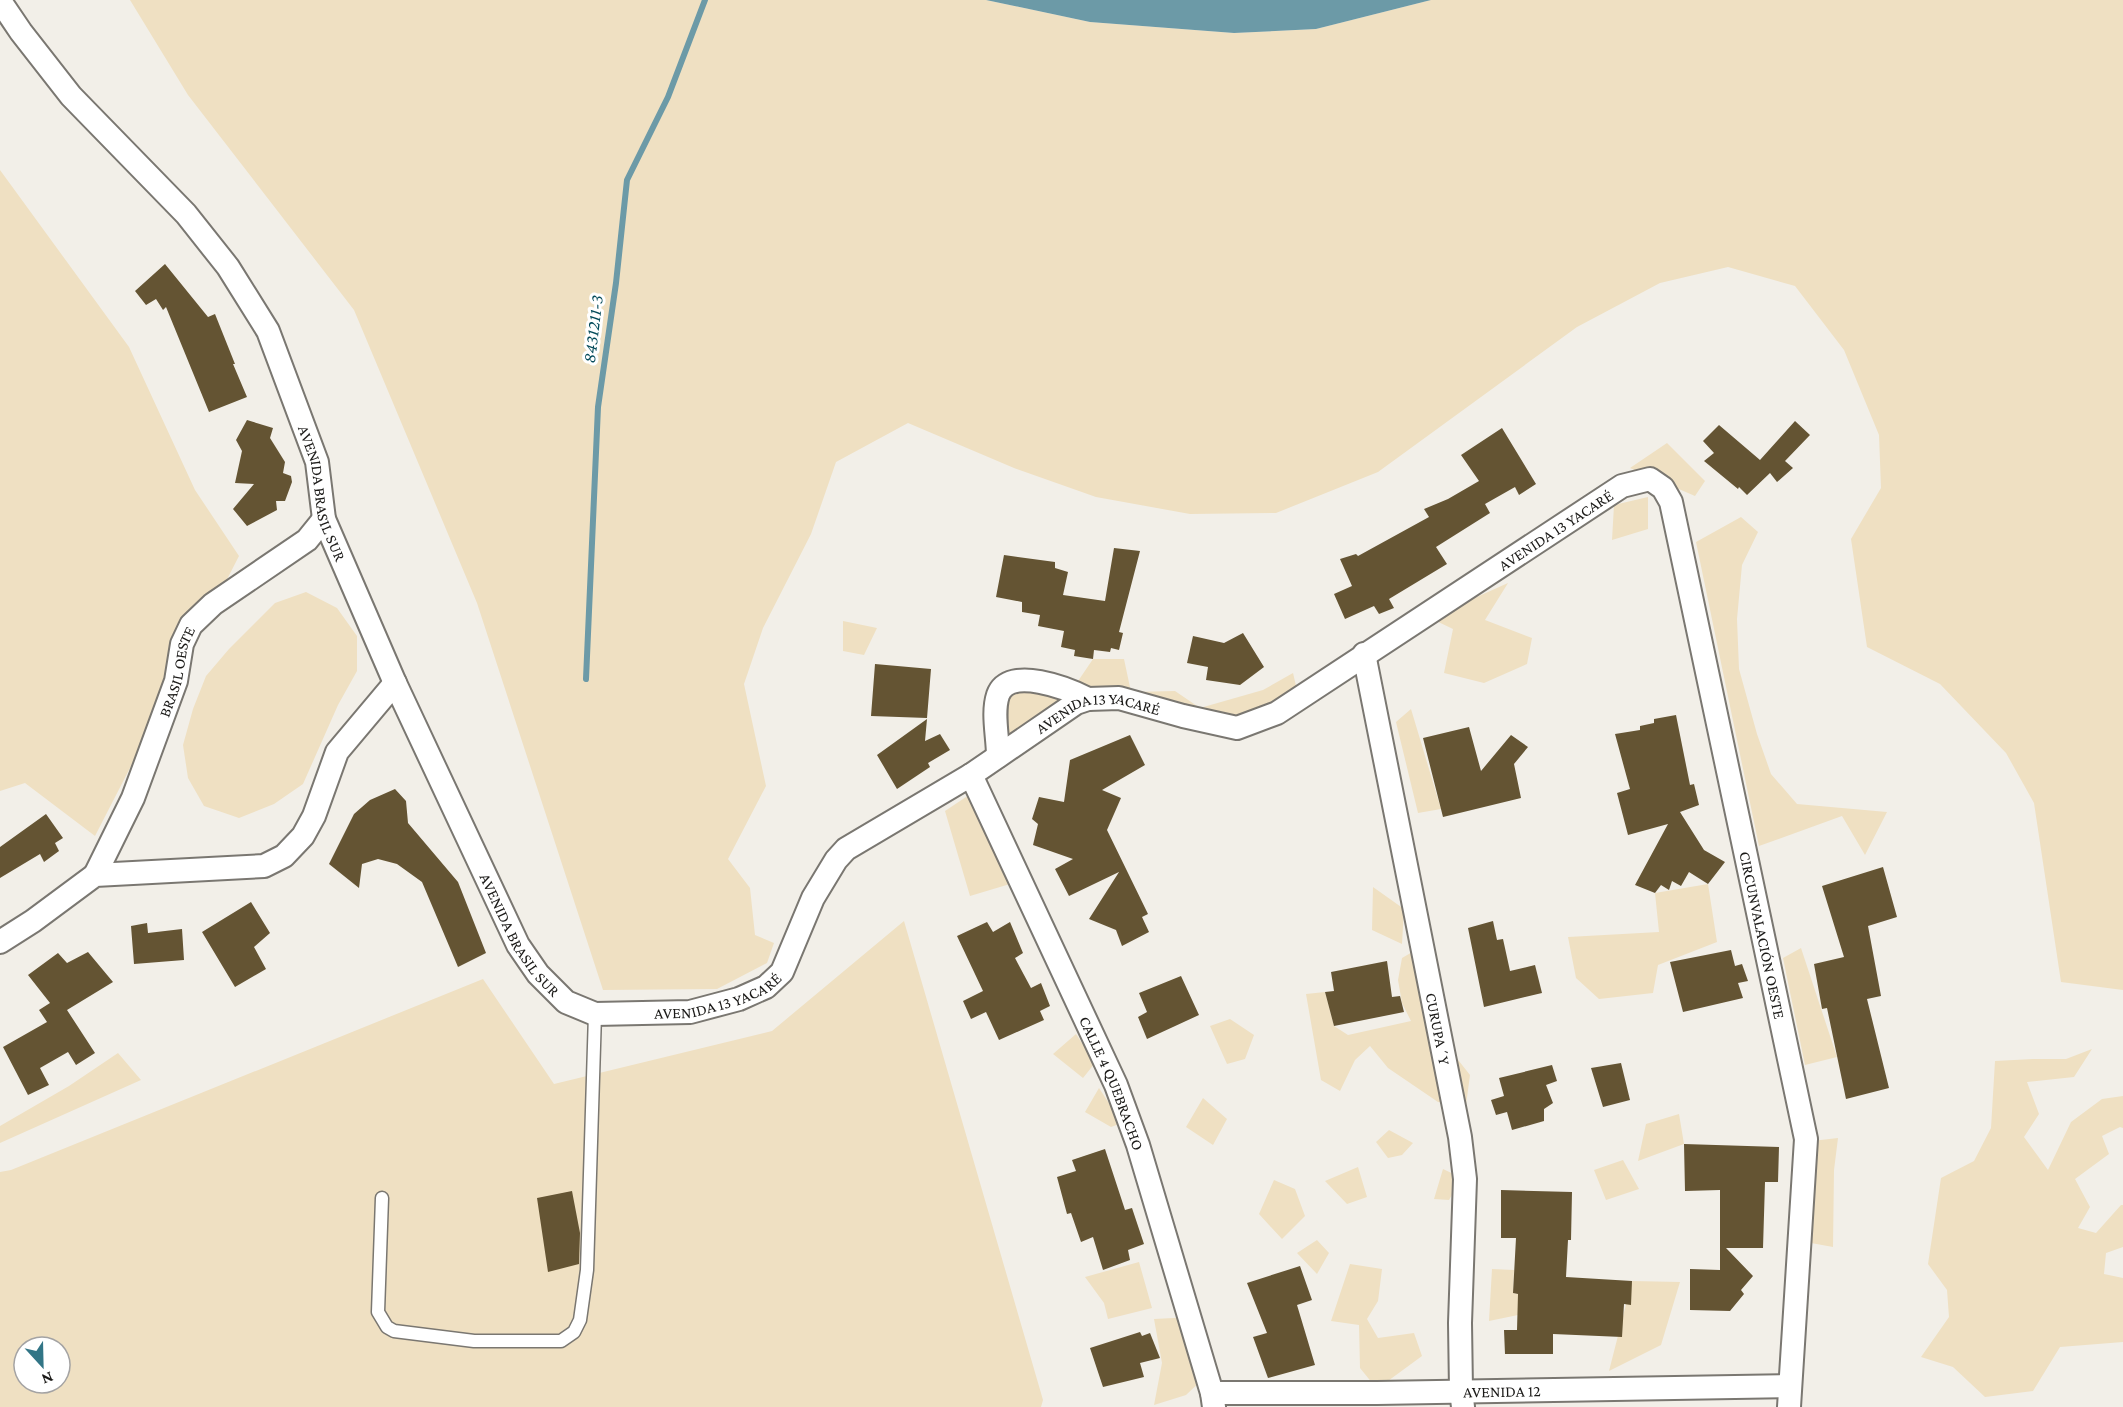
<svg xmlns="http://www.w3.org/2000/svg" width="2123" height="1407" viewBox="0 0 2123 1407" font-family="'Crimson Pro',serif">
	<style>
		.green { fill: #efe0c2; fill-rule: evenodd }
		.water { fill: #6c9aa7 }
		.lines { fill: none; stroke-linecap: round; stroke-linejoin: round }
		.stream { stroke: #6c9aa7; stroke-width: 6 }
		.building { fill: #645433 }
		.service-casing { stroke: #7a7771; stroke-width: 15 }
		.minor-casing { stroke: #7a7771; stroke-width: 26 }
		.service { stroke: #fff; stroke-width: 12 }
		.minor { stroke: #fff; stroke-width: 22 }
		.labels { text-anchor: middle; stroke-width: 6; stroke-linejoin: round; paint-order: stroke }
		.street-label { font-size: 16px; fill: #1b1a18; stroke: #fff }
		.water-label { font-size: 18px; font-style: italic; fill: #064c5b; stroke: #fff }
	</style>
	<rect width="100%" height="100%" fill="#f2efe8"/>
	<path class="green" d="M130,0H986L1090,22L1234,33L1316,29L1431,0H2123V990L2061,982L2034,803L2006,753L1940,684L1867,647L1851,539L1881,488L1879,435L1844,350L1795,286L1728,267L1660,283L1577,327L1378,472L1276,513L1190,514L1096,497L1014,468L908,423L836,462L811,534L763,628L744,684L766,786L728,859L750,888L755,935L774,943L767,963L717,989L603,990L477,603L354,310L188,95Z
		M0,170L129,347L195,490L239,556L95,836L25,783L0,791Z
		M1667,443L1705,481L1695,496L1630,468Z
		M1648,497V529L1612,540L1614,505Z
		M1741,517L1758,532L1742,565L1737,619L1739,669L1757,734L1771,774L1797,804L1887,812L1865,855L1842,816L1759,846L1696,542Z
		M1508,583L1485,620L1532,638L1527,664L1484,683L1444,673L1453,629L1430,618Z
		M306,592L337,608L357,636V671L338,705L303,784L274,804L239,818L204,806L188,778L183,745L193,709L206,676L229,649L275,603Z
		M843,621L877,628L864,655L843,651Z
		M1093,659H1124L1131,692L1175,691L1200,708L1263,690L1293,673L1297,690L1255,712L1232,719L1099,690L1008,736L987,730L1022,681L1074,687Z
		M1411,709L1441,809L1418,813L1396,722Z
		M972,793L1010,884L970,896L945,811Z
		M1708,884L1717,942L1658,965L1653,993L1599,999L1576,978L1568,937L1659,932L1655,893Z
		M1373,887L1404,909L1402,944L1372,930Z
		M904,921L1043,1400L1041,1407H0V1172L11,1170L483,979L554,1084L772,1031ZM24,1347H60V1383H24Z
		M1801,948L1837,1057L1805,1065L1783,958Z
		M1414,951L1425,1018L1470,1075L1466,1105L1438,1102L1388,1068L1370,1046L1355,1060L1340,1091L1321,1080L1306,994L1325,992L1334,1026L1348,1035L1411,1021L1402,1003L1398,980L1402,958Z
		M1230,1019L1254,1035L1245,1059L1227,1064L1210,1026Z
		M1076,1034L1095,1063L1083,1078L1053,1054Z
		M2092,1049L2074,1077L2027,1082L2039,1114L2024,1137L2048,1170L2071,1122L2102,1099L2123,1096V1128L2120,1127L2102,1136L2109,1154L2075,1179L2090,1207L2078,1228L2096,1233L2121,1205H2123V1247L2106,1253L2104,1274L2123,1278V1342L2060,1347L2033,1391L1985,1397L1953,1367L1921,1357L1949,1317L1947,1290L1928,1264L1941,1178L1974,1161L1991,1128L1995,1061L2033,1059H2066Z
		M118,1053L141,1080L0,1143V1126L69,1086Z
		M1099,1088L1122,1123L1111,1127L1085,1112Z
		M1203,1098L1227,1119L1213,1145L1186,1127Z
		M1679,1114L1684,1144L1638,1161L1646,1124Z
		M1389,1130L1413,1143L1402,1155L1388,1158L1376,1142Z
		M1838,1138L1834,1170L1833,1247L1811,1243L1812,1141Z
		M1623,1160L1639,1189L1606,1200L1594,1170Z
		M1358,1167L1367,1197L1347,1204L1325,1181Z
		M1443,1169L1462,1178L1449,1200L1434,1199Z
		M1274,1180L1295,1189L1305,1216L1282,1239L1259,1214Z
		M1317,1240L1329,1253L1317,1274L1297,1253Z
		M1139,1262L1152,1308L1108,1319L1104,1303L1085,1277Z
		M1350,1264L1382,1269L1378,1301L1367,1319L1378,1338L1414,1333L1422,1356L1377,1389L1360,1368L1359,1325L1331,1321Z
		M1492,1269L1514,1270L1513,1293L1527,1295L1518,1315L1489,1321Z
		M1632,1281L1680,1282L1661,1345L1609,1371Z
		M1193,1317L1203,1379L1186,1395L1154,1405L1162,1363L1154,1319Z"/>
	<path class="water" d="M986,0H1431L1316,29L1234,33L1090,22Z"/>
	<g class="lines">
		<path class="stream" d="M586,679L598,407L616,283L627,180L668,97L705,0"/>
	</g>
	<path class="building" d="M165,264L208,317L215,314L235,364H233L247,397L209,412L166,307L163,310L156,299L146,305L135,291Z
		M247,420L273,428L270,438L285,462L283,473L291,476L292,482L285,501H276L277,510L247,526L233,509L254,484L235,483L242,451L236,440Z
		M1795,421L1810,435L1785,461L1793,468L1777,482L1770,473L1747,495L1739,487L1738,489L1704,461L1714,453L1703,441L1719,425L1760,460Z
		M1502,428L1536,484L1519,495L1515,487L1485,504L1490,513L1436,547L1447,564L1389,599L1394,608L1379,614L1374,606L1345,619L1334,594L1352,586L1340,559L1356,554L1358,556L1429,517L1424,509L1448,499L1479,481L1461,455Z
		M1114,548L1140,551L1119,632L1123,633L1119,650L1111,648L1110,652L1094,650L1093,659L1074,656L1075,650L1061,647L1064,631L1038,626L1040,615L1022,612V602L996,597L1004,555L1055,562V568L1068,572L1063,595L1105,601Z
		M1243,633L1264,667L1240,685L1206,680L1208,667L1187,663L1193,636L1224,643Z
		M875,664L931,669L927,718L871,716Z
		M1676,715L1690,785L1694,784L1699,805L1680,812L1704,850L1725,862L1708,884L1689,872L1681,886L1672,881L1669,890L1661,885L1655,893L1635,885L1668,824L1628,835L1617,793L1630,789L1615,734L1640,730V726L1654,723V719Z
		M927,719L925,741L940,734L950,750L928,763L930,767L897,789L877,755Z
		M1469,727L1481,771L1511,735L1528,747L1514,764L1521,798L1443,817L1423,738Z
		M1130,735L1145,765L1102,790L1121,798L1107,830L1148,914L1142,917L1149,932L1122,946L1116,930L1089,919L1119,872L1069,896L1055,869L1073,859L1033,845L1038,824L1032,819L1039,797L1064,802L1070,760Z
		M395,789L406,801L408,823L458,882L486,953L458,967L422,882L397,864L378,859L362,864L359,888L329,864L354,814L370,800Z
		M46,814L63,838L55,843L59,851L44,862L40,854L0,878V847Z
		M1883,867L1897,917L1868,926L1881,996L1867,999L1889,1088L1846,1099L1827,1008L1822,1009L1814,964L1844,957L1822,886Z
		M251,902L270,933L254,947L266,969L235,987L202,932Z
		M1493,921L1497,940L1503,939L1510,971L1535,965L1542,993L1484,1007L1468,928Z
		M987,922L993,932L1010,922L1023,953L1015,958L1031,988L1041,983L1050,1006L1040,1011L1044,1020L999,1040L986,1012L971,1019L963,1001L983,991L957,936Z
		M147,923L148,933L182,929L184,960L134,964L131,926Z
		M1731,950L1735,966L1742,964L1748,981L1738,983L1743,998L1683,1012L1670,962Z
		M88,952L113,982L67,1010L95,1053L76,1065L68,1052L40,1068L49,1085L28,1095L3,1047L47,1022L39,1010L50,1003L28,975L58,953L67,963Z
		M1387,961L1392,997L1400,996L1404,1012L1334,1026L1325,992L1334,991L1331,972Z
		M1181,976L1199,1015L1147,1039L1138,1017L1147,1012L1139,993Z
		M1621,1063L1630,1100L1603,1107L1591,1068Z
		M1552,1065L1557,1081L1546,1085L1553,1103L1544,1109V1121L1512,1130L1507,1112L1496,1115L1491,1100L1504,1096L1499,1078Z
		M1684,1144L1779,1147L1778,1182H1765L1763,1248H1726L1753,1276L1741,1290L1744,1294L1730,1311L1690,1310V1269L1720,1270V1190L1685,1191Z
		M1105,1149L1125,1210L1132,1208L1144,1244L1128,1250L1130,1260L1103,1270L1093,1237L1081,1242L1071,1213L1067,1214L1057,1177L1076,1171L1072,1160Z
		M1501,1190L1572,1192L1571,1240H1568L1566,1277L1632,1281L1631,1305L1624,1304L1622,1337L1553,1334V1354H1505L1504,1330H1517L1518,1294L1513,1293L1516,1238H1501Z
		M572,1191L580,1233L579,1264L548,1272L537,1198Z
		M1300,1266L1312,1300L1297,1305L1315,1365L1268,1378L1253,1337L1267,1333L1247,1283Z
		M1140,1332L1142,1336L1150,1333L1160,1358L1140,1363L1144,1377L1103,1387L1090,1348Z"/>
	<g class="lines">
		<defs>
			<path id="service" d="M382,1198L378,1312L387,1327L394,1331L474,1341H561L574,1332L580,1320L587,1270L595,1014"/>
			<g id="minor">
				<path id="s1" d="M0,1L21,32L71,96L186,214L228,267L268,331L317,462L324,519L395,683L518,945L538,974L566,1002L595,1014L690,1012L739,999L766,987L782,972L813,898L836,860L846,849L971,775L1076,703L1088,699L1119,698L1183,716L1237,728L1277,713L1622,486L1650,479L1663,488L1671,502L1806,1139L1789,1407"/>
				<path id="s2" d="M1364,654L1460,1137L1465,1179L1460,1323L1461,1390L1463,1407"/>
				<path d="M998,756C998,737 992,713 998,695C1009,665 1069,689 1088,699"/>
				<path id="s3" d="M971,775L1116,1085L1138,1145L1212,1393L1214,1407"/>
				<path id="s4" d="M95,875L133,798L176,681L182,644L191,625L213,604L307,540L324,519"/>
				<path d="M0,942L33,921L95,875L264,866L284,856L303,836L314,816L337,752L395,683"/>
				<path id="s5" d="M1212,1393H1377L1789,1386"/>
			</g>
		</defs>
		<use href="#service" class="service-casing"/>
		<use href="#minor" class="minor-casing"/>
		<use href="#service" class="service"/>
		<use href="#minor" class="minor"/>
	</g>
	<g class="labels">
		<g class="street-label">
			<text dy="6" stroke="none"><textPath href="#s1" startOffset="598">AVENIDA BRASIL SUR</textPath></text>
			<text dy="6" stroke="none"><textPath href="#s1" startOffset="2349">AVENIDA 13 YACARÉ</textPath></text>
			<text dy="6" stroke="none"><textPath href="#s4" startOffset="220">BRASIL OESTE</textPath></text>
			<text dy="6" stroke="none"><textPath href="#s1" startOffset="1827">AVENIDA 13 YACARÉ</textPath></text>
			<text dy="6" stroke="none"><textPath href="#s1" startOffset="1084">AVENIDA BRASIL SUR</textPath></text>
			<text dy="6" stroke="none"><textPath href="#s1" startOffset="2932">CIRCUNVALACIÓN OESTE</textPath></text>
			<text dy="6" stroke="none"><textPath href="#s1" startOffset="1324">AVENIDA 13 YACARÉ</textPath></text>
			<text dy="6" stroke="none"><textPath href="#s2" startOffset="382">CURUPA´Y</textPath></text>
			<text dy="6" stroke="none"><textPath href="#s3" startOffset="339">CALLE 4 QUEBRACHO</textPath></text>
			<text dy="6" stroke="none"><textPath href="#s5" startOffset="290">AVENIDA 12</textPath></text>
		</g>
		<g class="water-label">
			<text transform="translate(593 329) rotate(-83)" y="6">8431211-3</text>
		</g>
	</g>
	<g transform="translate(42 1365) rotate(158)"><circle r="28" fill="#ffffff" stroke="#a4a3a3" stroke-width="1.5"/>
	<path d="M0-4.5L10 22L0 15L-10 22Z" fill="#327586"/>
	<text y="-9" font-size="16" font-weight="bold" text-anchor="middle" fill="#1b1a18">N</text>
	</g>
</svg>
